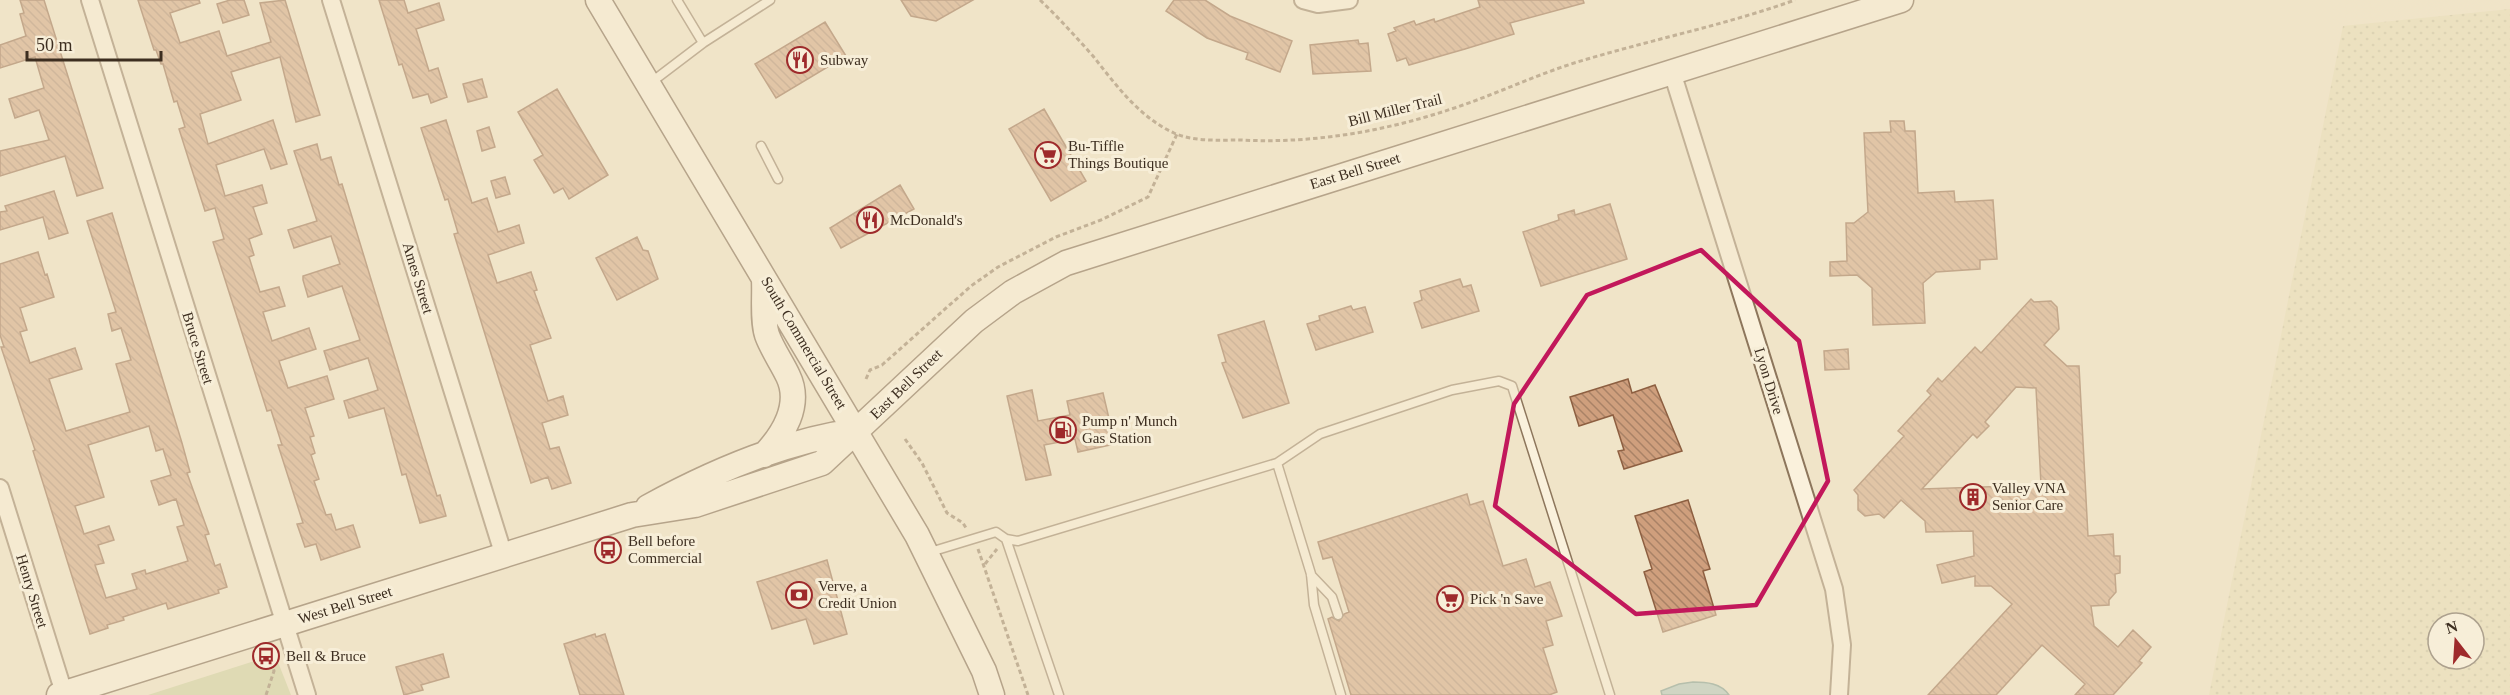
<svg xmlns="http://www.w3.org/2000/svg" width="2510" height="695" viewBox="0 0 2510 695" font-family="'Times New Roman',serif">
	<style>
		.farmland { fill: url(#farmland-dots); fill-rule: evenodd }
		.green { fill: #c9cf9b }
		.water { fill: #a9c4bc; stroke: #6f938a; stroke-width: 1.5 }
		.building { fill: url(#building-back-hatch); stroke: #8d5f41; stroke-width: 1.5; fill-rule: evenodd }
		.lines { fill: none; stroke-linecap: round; stroke-linejoin: round }
		.lane-casing { stroke: #8d765c; stroke-width: 11 }
		.street-casing { stroke: #8d765c; stroke-width: 20 }
		.secondary-casing { stroke: #6f573f; stroke-width: 27 }
		.path { stroke: #8d765c; stroke-width: 3; stroke-dasharray: 4.5 3; stroke-linecap: butt }
		.lane { stroke: #faf1dc; stroke-width: 8 }
		.street { stroke: #faf1dc; stroke-width: 16 }
		.secondary { stroke: #faf1dc; stroke-width: 24 }
		.marked { fill: none; stroke: #c2185b; stroke-width: 4.5; stroke-linejoin: round }
		.labels { text-anchor: middle; stroke-width: 6; stroke-linejoin: round; paint-order: stroke }
		.poi-label { font-size: 15px; fill: #3d2e20; stroke: #f7eed8; text-anchor: start }
		.street-label { font-size: 15px; fill: #3d2e20; stroke: #f7eed8 }
	</style>
	<defs>
		<pattern id="farmland-dots" width="8" height="8" patternUnits="userSpaceOnUse" patternTransform="scale(1.5)"><rect width="8" height="8" fill="#e6deb5"/><path d="M2 2h.1M6 6h.1" fill="none" stroke="#c6bf9b" stroke-width="1.8" stroke-linecap="round"/></pattern>
		<pattern id="building-back-hatch" width="6" height="6" patternUnits="userSpaceOnUse" patternTransform="scale(1.5)"><rect width="6" height="6" fill="#cf9f7d"/><path d="M-1 5l2 2M0 0l6 6M5-1l2 2" fill="none" stroke="#a98266"/></pattern>
	</defs>
	<rect width="100%" height="100%" fill="#f0e4c8"/>
	<path class="farmland" d="M2510,9V695H2209L2343,26ZM2438,623H2474V659H2438Z"/>
	<path class="green" d="M267,657H276L291,695H148Z"/>
	<path class="water" d="M1693,682C1706,682 1721,683 1729,695H1662L1661,691L1679,684Z"/>
	<path class="building" d="M20,0H44L103,188L77,196L65,156L0,176V151L49,140L39,110L15,118L9,99L44,88L35,57L0,68V45L26,36L20,14L24,13Z
		M138,0H199L200,3L170,13L180,43L219,31L227,56L271,42L260,3L285,0L320,115L296,122L280,57L231,72L241,100L200,114L208,144L273,120L287,164L271,169L264,149L216,165L225,196L262,185L267,203L253,207L262,234L249,239L254,255L249,257L260,292L279,287L285,306L263,312L272,341L309,328L316,349L279,361L288,388L327,376L334,399L305,408L314,436L310,437L315,453L311,455L319,479L314,481L326,515L331,514L336,530L353,525L360,547L321,560L316,544L305,547L297,524L303,523L278,445H282L271,410L267,411L213,242L224,239L215,208L205,211L179,129L185,127L177,101L174,102L163,64H161L156,50H154Z
		M230,0H244L249,15L223,23L217,4Z
		M379,0H404L408,13L439,3L444,20L416,29L429,71L438,68L447,97L431,103L428,94L413,98L402,64L399,65Z
		M901,0H973L936,21L911,16Z
		M1174,0H1205L1230,16L1292,41L1280,72L1246,59L1248,53L1207,38L1166,11Z
		M1478,0H1583L1584,3L1510,23L1514,34L1465,49L1409,65L1406,58L1397,61L1388,34L1396,31L1394,28L1414,21L1416,25L1434,19L1435,22L1480,7Z
		M825,22L846,56L776,98L755,64Z
		M1358,40L1359,44L1368,43L1371,71L1313,74L1310,45Z
		M482,79L487,97L468,102L463,84Z
		M557,89L608,175L569,199L563,188L554,193L534,160L543,155L518,112Z
		M1044,109L1086,181L1051,201L1009,129Z
		M446,120L472,203L487,198L498,232L519,225L524,243L488,255L497,283L531,272L537,290L534,291L551,338L530,345L548,401L563,396L568,415L542,423L550,449L559,447L571,483L552,489L548,477L531,483L454,234L458,233L448,199L445,200L421,128Z
		M1890,121H1904L1905,131H1915L1918,193L1954,191L1955,202L1993,200L1997,259L1980,260V269L1936,272L1923,283L1925,323L1873,325L1872,288L1857,275L1830,276V262L1847,261L1846,223H1854L1868,212L1864,133L1891,132Z
		M489,127L495,147L482,151L477,131Z
		M317,144L321,160L331,157L339,185L342,184L437,496L440,495L446,516L420,523L406,474L402,475L384,408L349,418L344,401L378,390L368,358L330,370L324,351L360,340L342,286L308,297L303,280V276L340,264L331,236L294,248L288,230L317,221L294,151Z
		M505,177L510,194L496,198L491,181Z
		M900,185L914,209L841,248L830,228Z
		M54,191L68,233L49,239L43,217L0,230V212L7,211L5,206Z
		M1610,204L1627,259L1541,286L1523,232L1559,220L1558,215L1574,210L1575,215Z
		M112,213L182,443L190,472L187,473L209,534L205,535L215,566L220,564L227,587L218,590L219,593L168,609L166,603L123,617L124,620L107,625L108,628L90,634L33,451L35,450L1,347H4L0,335V264L38,252L45,275L47,274L54,297L20,308L27,330L20,332L30,363L75,348L82,369L49,379L66,431L130,412L116,364L131,360L121,328L112,331L108,314L116,312L87,221ZM149,426L156,451L163,449L171,475L151,481L159,505L176,499L184,525L177,527L188,561L146,574L145,570L132,574L137,589L106,598L95,565L104,563L98,545L114,540L109,526L84,534L75,506L104,497L88,445Z
		M637,237L643,250L648,251L658,279L617,300L596,258Z
		M1460,279L1463,287L1471,285L1479,311L1422,328L1414,303L1422,300L1420,291Z
		M2031,299L2034,302L2051,301L2057,307L2059,329L2044,345L2067,366H2079L2088,536L2113,534L2114,556H2120V573L2115,574L2116,592L2109,600V605L2091,606L2094,626L2118,647L2133,630L2151,647L2139,661L2142,663L2113,695H2075L2085,684L2042,645L1996,695H1928L2012,604L1991,586H1975V576L1942,583L1937,565L1974,556L1973,531L1926,532L1925,521L1901,500L1884,518L1879,514L1865,516L1858,510V495L1854,490L1904,436L1898,431L1931,395L1927,391L1938,378L1942,382L1975,347L1981,353ZM2016,387L2036,388L2041,485L1922,489L1973,434L1977,438L1989,426L1985,422Z
		M1351,306L1353,310L1365,307L1373,332L1316,350L1307,324L1320,320L1319,316Z
		M1264,321L1289,403L1243,418L1222,363L1226,362L1218,335Z
		M1848,349L1849,369L1825,370L1824,351Z
		M1628,379L1632,393L1655,385L1682,451L1624,469L1618,451L1624,450L1613,415L1579,426L1570,397Z
		M1032,390L1038,421L1070,415L1067,401L1103,393L1115,444L1078,452L1075,439L1044,445L1051,475L1026,480L1007,396Z
		M1467,494L1470,505L1483,501L1503,566L1526,559L1535,587L1550,582L1562,616L1546,621L1553,645L1543,648L1557,692L1549,695H1351L1328,619L1332,617L1339,621L1344,614L1349,612L1332,557L1323,559L1318,542Z
		M1688,500L1710,569L1703,571L1716,615L1663,632L1644,572L1652,569L1635,516Z
		M827,560L847,634L814,644L806,619L772,629L757,582Z
		M595,634L596,637L605,634L624,695H580L564,644Z
		M443,654L449,677L421,685L423,690L404,695L396,667Z"/>
	<g class="lines">
		<defs>
			<path id="lane" d="M677,0L703,43L770,0
				M649,84L703,43
				M761,146L778,179
				M1277,463L1311,574L1314,605L1341,695
				M1006,539L1059,695
				M927,553L996,532L1006,539L1018,541L1277,463L1320,434L1452,390L1499,381L1512,386L1610,695
				M1311,575L1332,597L1338,615"/>
			<path id="street" d="M90,0L307,695
				M331,0L504,556
				M1303,0L1318,4L1349,0
				M1672,72L1834,589L1842,645L1839,695
				M0,488L64,693"/>
			<path id="secondary" d="M598,0L917,535L984,671L992,695
				M764,455C783,435 802,405 788,376C782,363 772,349 767,335C762,320 765,296 764,280
				M648,507C712,472 783,441 856,431
				M59,695L632,515L695,505L822,463L974,321L1013,292L1066,263L1901,0"/>
		</defs>
		<use href="#lane" class="lane-casing"/>
		<use href="#street" class="street-casing"/>
		<use href="#secondary" class="secondary-casing"/>
		<path class="path" d="M1040,0C1059,18 1076,37 1093,56C1116,85 1139,117 1174,133C1194,142 1220,140 1241,140C1317,144 1392,130 1463,105C1506,90 1547,70 1591,58C1659,38 1728,24 1795,0
			M866,379L870,370L882,365L971,286L998,267L1056,237L1101,220L1148,197L1177,134
			M905,439L922,463L947,513L963,523L966,528
			M978,549L1028,695
			M985,564L997,549
			M266,695L274,671L270,656"/>
		<use href="#lane" class="lane"/>
		<use href="#street" class="street"/>
		<use href="#secondary" class="secondary"/>
	</g>
	<path d="M0 0H2510V695H0ZM1701,250L1799,341L1828,481L1756,605L1636,614L1495,506L1514,404L1587,295Z" fill="#f0e4c8" fill-opacity=".55" fill-rule="evenodd"/>
	<path class="marked" d="M1701,250L1799,341L1828,481L1756,605L1636,614L1495,506L1514,404L1587,295Z"/>
	<defs>
		<symbol id="restaurant-ring" viewBox="-11 -11 22 22"><circle r="9.5" fill="#f7eed8" stroke="#9e2a2b" stroke-width="1.5"/><path d="M-5-6h1v4h1v-4h1v4h1v-4h1v5L-1.5 .5V6h-2V.5L-5-1ZM5-6V6H3V1.5H1.5Q1.5-4 5-6Z" fill="#9e2a2b"/></symbol>
		<symbol id="supermarket-ring" viewBox="-11 -11 22 22"><circle r="9.5" fill="#f7eed8" stroke="#9e2a2b" stroke-width="1.5"/><path d="M-6-5.5h2.5l.6 2H6L4.5 2H-2.5L-4.4-4H-6ZM-1.5 3.2a1.3 1.3 0 1 0 .1 0ZM3 3.2a1.3 1.3 0 1 0 .1 0Z" fill="#9e2a2b"/></symbol>
		<symbol id="fuel-ring" viewBox="-11 -11 22 22"><circle r="9.5" fill="#f7eed8" stroke="#9e2a2b" stroke-width="1.5"/><path d="M-5.5-6h7V0h2V4h1.3V-2.5L3-4.5l.8-.8L6-3V5H2.5V1h-1V6h-7ZM-4.2-4.7v3.2H.2V-4.7Z" fill="#9e2a2b"/></symbol>
		<symbol id="building-ring" viewBox="-11 -11 22 22"><circle r="9.5" fill="#f7eed8" stroke="#9e2a2b" stroke-width="1.5"/><path d="M-4-6H4V6H1V3H-1V6H-4ZM-2.5-4.3h1.7v1.8h-1.7ZM.8-4.3h1.7v1.8H.8ZM-2.5-1h1.7V.8h-1.7ZM.8-1h1.7V.8H.8Z" fill="#9e2a2b"/></symbol>
		<symbol id="bus-ring" viewBox="-11 -11 22 22"><circle r="9.5" fill="#f7eed8" stroke="#9e2a2b" stroke-width="1.5"/><path d="M-5-6H5V4H4V6H2V4H-2V6H-4V4H-5ZM-3.5-4V0h7V-4ZM-3.5 1.2v1.5H-2V1.2ZM2 1.2v1.5H3.5V1.2Z" fill="#9e2a2b"/></symbol>
		<symbol id="bank-ring" viewBox="-11 -11 22 22"><circle r="9.5" fill="#f7eed8" stroke="#9e2a2b" stroke-width="1.5"/><path d="M-6-4H6V4H-6ZM0-2.3a2.3 2.3 0 1 0 0 4.6a2.3 2.3 0 1 0 0-4.6Z" fill="#9e2a2b"/></symbol>
	</defs>
	<g fill-rule="evenodd">
		<use href="#restaurant-ring" x="785" y="45" width="30" height="30"/>
		<use href="#supermarket-ring" x="1033" y="140" width="30" height="30"/>
		<use href="#restaurant-ring" x="855" y="205" width="30" height="30"/>
		<use href="#fuel-ring" x="1048" y="415" width="30" height="30"/>
		<use href="#building-ring" x="1958" y="482" width="30" height="30"/>
		<use href="#bus-ring" x="593" y="535" width="30" height="30"/>
		<use href="#bank-ring" x="784" y="580" width="30" height="30"/>
		<use href="#supermarket-ring" x="1435" y="584" width="30" height="30"/>
		<use href="#bus-ring" x="251" y="641" width="30" height="30"/>
	</g>
	<g class="labels">
		<g class="poi-label">
			<text x="820" y="65">Subway</text>
			<text x="1068" y="151">Bu-Tiffle<tspan x="1068" dy="17">Things Boutique</tspan></text>
			<text x="890" y="225">McDonald's</text>
			<text x="1082" y="426">Pump n' Munch<tspan x="1082" dy="17">Gas Station</tspan></text>
			<text x="1992" y="493">Valley VNA<tspan x="1992" dy="17">Senior Care</tspan></text>
			<text x="628" y="546">Bell before<tspan x="628" dy="17">Commercial</tspan></text>
			<text x="818" y="591">Verve, a<tspan x="818" dy="17">Credit Union</tspan></text>
			<text x="1470" y="604">Pick 'n Save</text>
			<text x="286" y="661">Bell &amp; Bruce</text>
		</g>
		<g class="street-label">
			<text transform="translate(1395 110) rotate(-14)" y="5">Bill Miller Trail</text>
			<text transform="translate(1355 171) rotate(-17)" y="5">East Bell Street</text>
			<text transform="translate(418 278) rotate(73)" y="5">Ames Street</text>
			<text transform="translate(804 343) rotate(59)" y="5">South Commercial Street</text>
			<text transform="translate(198 348) rotate(73)" y="5">Bruce Street</text>
			<text transform="translate(1769 381) rotate(73)" y="5">Lyon Drive</text>
			<text transform="translate(906 384) rotate(-44)" y="5">East Bell Street</text>
			<text transform="translate(32 591) rotate(73)" y="5">Henry Street</text>
			<text transform="translate(345 605) rotate(-17)" y="5">West Bell Street</text>
		</g>
	</g>
	<g transform="translate(2456 641) rotate(343)"><circle r="28" fill="#f7eed8" stroke="#ada18e" stroke-width="1.5"/>
	<path d="M0-4.5L10 22L0 15L-10 22Z" fill="#9e2a2b"/>
	<text y="-9" font-size="16" font-weight="bold" text-anchor="middle" fill="#3d2e20">N</text>
	</g>
	<path d="M27 51v9h134v-9" fill="none" stroke="#3d2e20" stroke-width="3"/>
	<text x="36" y="51" font-size="18" fill="#3d2e20" stroke="#f7eed8" stroke-width="4.5" paint-order="stroke">50 m</text>
</svg>
